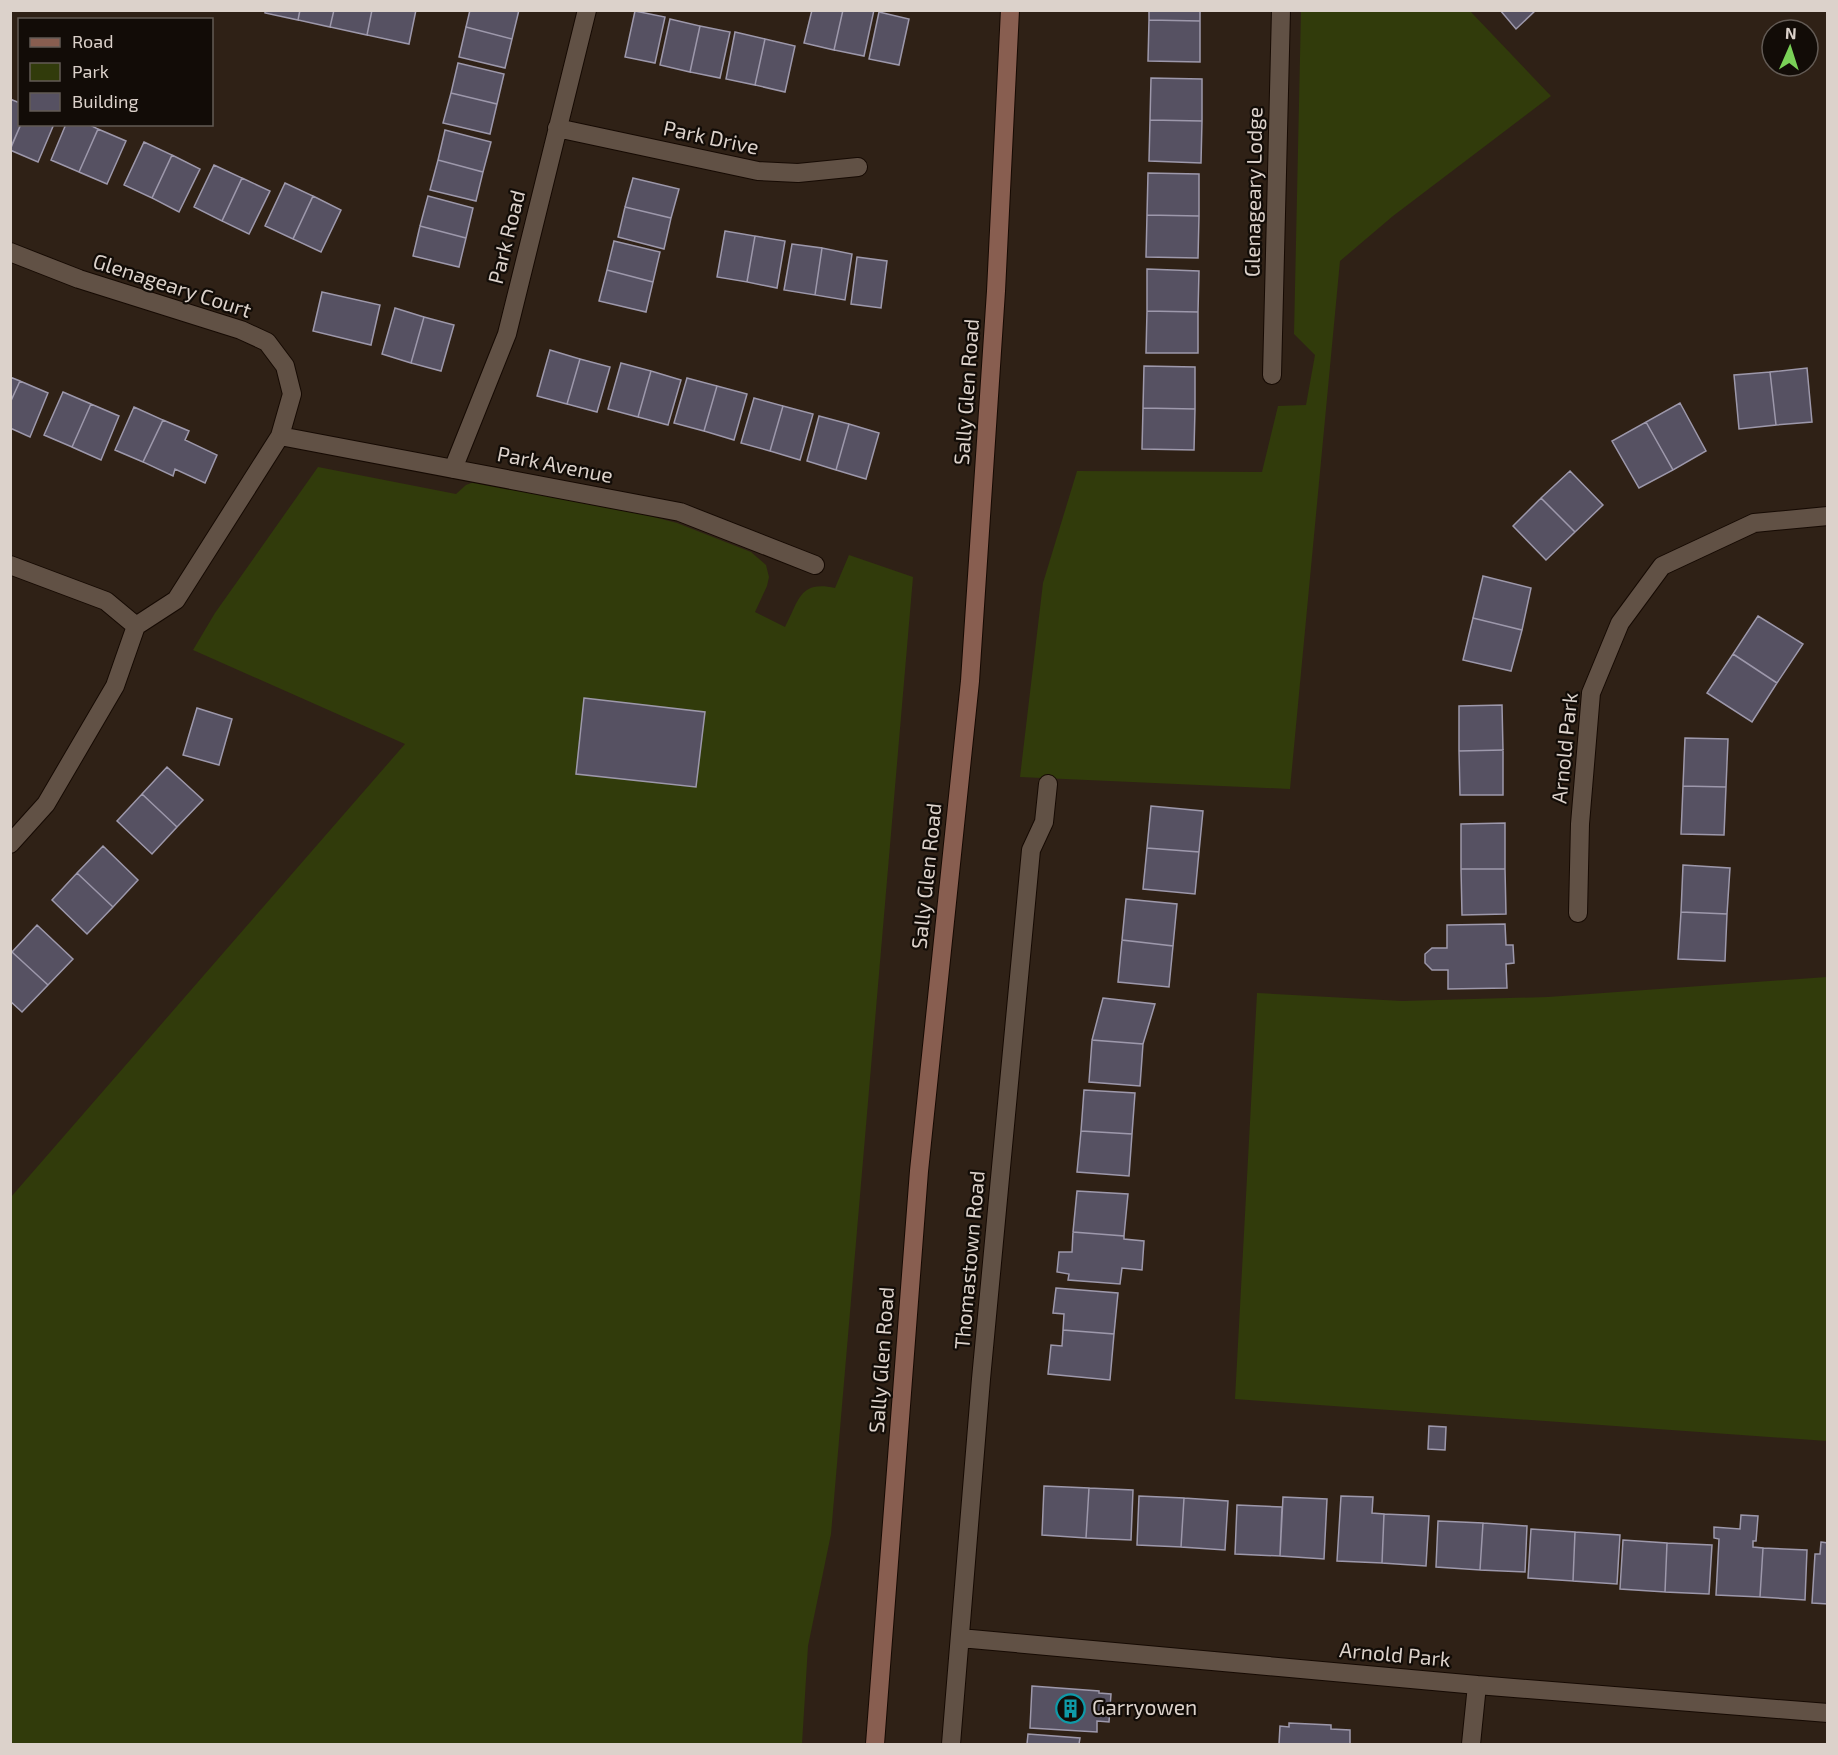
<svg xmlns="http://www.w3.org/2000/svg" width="1838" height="1755" viewBox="0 0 1838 1755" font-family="'Exo 2',sans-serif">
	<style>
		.green { fill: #313b0b }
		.building { fill: #565162; stroke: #9d98ab; stroke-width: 1.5 }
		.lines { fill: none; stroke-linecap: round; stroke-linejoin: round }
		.street-casing { stroke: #160a03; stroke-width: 20 }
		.secondary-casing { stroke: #160a03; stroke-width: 20 }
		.street { stroke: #615145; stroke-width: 18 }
		.secondary { stroke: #885e50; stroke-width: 18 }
		.labels { text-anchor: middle; stroke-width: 4.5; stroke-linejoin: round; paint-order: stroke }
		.street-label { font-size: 21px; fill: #dcd2cb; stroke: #120c07 }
		.poi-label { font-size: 21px; fill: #dcd2cb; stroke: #120c07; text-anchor: start }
	</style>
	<rect width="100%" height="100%" fill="#2f2116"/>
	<path class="green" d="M1301,11H1470L1551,96L1393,216L1340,261L1290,789L1020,777L1043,583L1077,471L1262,472L1278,406L1306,405L1315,355L1294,334Z
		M318,467L456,494L466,485L477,481L615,507L677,523L751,552L766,565L769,577L767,586L755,612L785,627C799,601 799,580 835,588L849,555L913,577L831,1534L808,1646L802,1744H11V1197L405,744L193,650L215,613Z
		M1827,977V1441L1235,1399L1257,993L1402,1001L1548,997Z"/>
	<path class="building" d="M265,10H300L298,20L265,13Z
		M300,10H334L330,27L298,20Z
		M334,10H372L367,35L330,27Z
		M372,10H416L409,44L367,35Z
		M470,10H519L512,39L466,27Z
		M812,10H843L834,50L804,43Z
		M843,10H874L864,56L834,50Z
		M1149,10H1200V21L1149,20Z
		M1500,10H1536L1516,29Z
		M635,11L665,17L655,63L625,57Z
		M879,12L909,19L899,65L869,59Z
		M670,19L700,26L690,72L660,65Z
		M1149,20L1200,21V62L1148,61Z
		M700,26L730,32L720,78L690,72Z
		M466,27L512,39L505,68L459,57Z
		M735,32L765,39L755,85L726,79Z
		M765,39L795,46L785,92L755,85Z
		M458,63L504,74L497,104L451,93Z
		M1151,78L1202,79V121L1150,120Z
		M451,93L497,104L490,134L443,123Z
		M10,99L20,103L21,124L10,149Z
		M1150,120L1202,121L1201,163L1149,161Z
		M21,124H54L38,162L10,150Z
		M66,124H88L98,129L79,172L51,160Z
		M98,129L126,141L107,184L79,172Z
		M445,130L491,142L483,172L438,160Z
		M144,142L172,155L152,198L124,185Z
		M172,155L200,169L179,212L152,198Z
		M438,160L483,172L476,201L430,190Z
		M214,165L242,178L222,221L194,207Z
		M1148,173L1199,174V216L1147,215Z
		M242,178L270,191L249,234L222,221Z
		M633,178L679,189L671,218L625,207Z
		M285,183L313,196L293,239L265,226Z
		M313,196L341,210L321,252L293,239Z
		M428,196L473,208L466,238L420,226Z
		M625,207L671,218L664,249L618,237Z
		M1147,215L1199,216L1198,258L1146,257Z
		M420,226L466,238L459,267L413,256Z
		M725,231L755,236L747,282L717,277Z
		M755,236L785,241L777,288L747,282Z
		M614,241L660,252L653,282L607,270Z
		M792,244L822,248L815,295L784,290Z
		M822,248L852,254L845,300L815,295Z
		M857,257L887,261L881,308L851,304Z
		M1147,269L1199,271L1198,312L1147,311Z
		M607,270L653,282L646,312L599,301Z
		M322,292L380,305L371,345L313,331Z
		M395,308L424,317L411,363L382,354Z
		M1147,311L1198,312V353H1146Z
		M424,317L454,325L441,371L411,363Z
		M550,350L580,359L567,404L537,396Z
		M580,359L610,367L597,412L567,404Z
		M621,363L651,371L638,417L608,409Z
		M1144,366L1195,367V409L1143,408Z
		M1807,368L1812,422L1776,425L1770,372Z
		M651,371L681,380L668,425L638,417Z
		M1770,372L1776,425L1739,429L1734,375Z
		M10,377L20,381L10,403Z
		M687,378L717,386L704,431L674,423Z
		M20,381L48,393L30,437L10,428V403Z
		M717,386L747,394L734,440L704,431Z
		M63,392L91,404L72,447L44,435Z
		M754,398L783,406L770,451L741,443Z
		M1680,403L1706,451L1673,470L1646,422Z
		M91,404L119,416L101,460L72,447Z
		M783,406L813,414L800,460L770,451Z
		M134,407L163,420L143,462L115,450Z
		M1143,408L1195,409L1194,450L1142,449Z
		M819,416L849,424L836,470L807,461Z
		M163,420L189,431L185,440L217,455L205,483L175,469L173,476L143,462Z
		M1646,422L1673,470L1639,488L1612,441Z
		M849,424L879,433L866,479L836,470Z
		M1570,471L1603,505L1575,532L1541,498Z
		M1541,498L1575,532L1546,560L1513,526Z
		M1483,576L1531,588L1522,630L1473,618Z
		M1758,616L1803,644L1777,683L1733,654Z
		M1473,618L1522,630L1511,671L1463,660Z
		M1733,654L1777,683L1752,722L1707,693Z
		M584,698L705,712L696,787L576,774Z
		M1502,705L1503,750L1459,751V706Z
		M197,708L232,719L219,765L183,755Z
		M1685,738L1728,739L1726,787L1683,786Z
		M1503,750V795H1460L1459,751Z
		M167,767L203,800L177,827L142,794Z
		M1683,786L1726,787L1724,835L1681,834Z
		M142,794L177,827L152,854L117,821Z
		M1151,806L1203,811L1199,852L1147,848Z
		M1505,823V869H1461V824Z
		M103,846L138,880L113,907L77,873Z
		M1147,848L1199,852L1195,894L1143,889Z
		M1683,865L1730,868L1727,914L1681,912Z
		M1461,869H1505L1506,914L1462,915Z
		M77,873L113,907L87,934L52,900Z
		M1126,899L1177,904L1173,946L1122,940Z
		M1681,912L1727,914L1725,961L1678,959Z
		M1505,924L1506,945H1513L1514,963L1506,964L1507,988L1448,989V970H1432L1425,963V954L1432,948H1447V925Z
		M37,925L73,959L48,985L12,952Z
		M1122,940L1173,946L1169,987L1118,982Z
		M12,952L48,985L22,1012L10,1001V954Z
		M1103,998L1155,1004L1143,1044L1092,1040Z
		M1092,1040L1143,1044L1140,1086L1089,1082Z
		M1084,1090L1135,1093L1132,1134L1081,1131Z
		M1081,1131L1132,1134L1129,1176L1077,1172Z
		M1077,1191L1128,1194L1124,1236L1073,1232Z
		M1073,1232L1124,1236V1239L1144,1241L1142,1270L1122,1268L1120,1284L1068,1280L1069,1274L1057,1272L1059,1252H1072Z
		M1056,1288L1118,1293L1114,1334L1063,1330L1064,1314L1053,1313Z
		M1063,1330L1114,1334L1110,1380L1048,1374L1051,1345L1062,1346Z
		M1429,1426L1446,1427L1445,1450L1428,1449Z
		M1044,1486L1089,1488L1086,1538L1042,1535Z
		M1089,1488L1133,1490L1131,1540L1086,1538Z
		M1139,1496L1184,1498L1181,1547L1137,1545Z
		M1341,1496L1373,1497L1372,1513L1384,1514L1382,1563L1337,1561Z
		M1283,1497L1327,1499L1324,1559L1280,1556Z
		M1184,1498L1228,1501L1225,1550L1181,1547Z
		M1237,1505L1282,1507L1280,1556L1235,1554Z
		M1384,1514L1429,1516L1426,1566L1382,1563Z
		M1741,1515L1758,1516L1756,1541H1753V1547L1763,1548L1760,1597L1716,1595L1719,1539L1714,1538V1527L1740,1529Z
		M1438,1521L1483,1523L1480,1570L1436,1567Z
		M1483,1523L1527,1526L1525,1572L1480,1570Z
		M1531,1529L1575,1532L1573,1581L1528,1578Z
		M1575,1532L1620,1535L1617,1584L1573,1581Z
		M1623,1540L1667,1543L1665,1592L1620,1589Z
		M1821,1542L1828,1543V1604L1812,1603L1815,1554H1820Z
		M1667,1543L1712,1545L1709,1594L1665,1592Z
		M1763,1548L1807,1550L1805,1600L1760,1597Z
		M1032,1686L1099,1691V1693L1111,1694L1109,1722L1097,1721V1732L1030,1728Z
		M1289,1723L1331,1725V1729L1350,1730V1744H1279L1280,1726L1289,1727Z
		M1028,1734L1080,1738L1079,1744H1027Z"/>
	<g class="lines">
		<defs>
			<path id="street" d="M557,128L758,171L798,173L858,167
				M10,252L79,279L241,330L267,342L285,366L292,394L280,436L176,600L136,626
				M1272,375L1281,10
				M280,436L680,512L815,565
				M453,469L507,334L587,10
				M10,565L106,601L136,626L115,686L46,804L10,844
				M1578,913L1580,824L1591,693L1620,623L1662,566L1754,523L1828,516
				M960,1638L1477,1685L1828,1713
				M951,1744L981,1379L1031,850L1044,822L1048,784
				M1471,1744L1477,1685"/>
			<path id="secondary" d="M875,1744L919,1171L970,681L996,291L1010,10"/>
		</defs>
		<use href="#street" class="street-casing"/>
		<use href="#secondary" class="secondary-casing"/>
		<use href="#street" class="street"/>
		<use href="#secondary" class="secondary"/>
	</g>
	<defs>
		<symbol id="building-ring" viewBox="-11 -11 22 22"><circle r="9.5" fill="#120c07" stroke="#0f9aa8" stroke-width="1.5"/><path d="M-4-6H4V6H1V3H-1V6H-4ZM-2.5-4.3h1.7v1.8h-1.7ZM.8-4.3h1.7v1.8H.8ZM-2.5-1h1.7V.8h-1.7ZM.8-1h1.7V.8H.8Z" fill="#0f9aa8"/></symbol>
	</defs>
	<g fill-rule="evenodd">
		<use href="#building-ring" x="1054" y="1692" width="33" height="33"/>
	</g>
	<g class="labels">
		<g class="street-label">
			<text transform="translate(711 138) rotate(12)" y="7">Park Drive</text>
			<text transform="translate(1254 192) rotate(-89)" y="7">Glenageary Lodge</text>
			<text transform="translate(507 237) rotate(-76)" y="7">Park Road</text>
			<text transform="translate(172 286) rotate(18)" y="7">Glenageary Court</text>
			<text transform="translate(967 392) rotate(-86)" y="7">Sally Glen Road</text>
			<text transform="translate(555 465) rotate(11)" y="7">Park Avenue</text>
			<text transform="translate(1565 748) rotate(-84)" y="7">Arnold Park</text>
			<text transform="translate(927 876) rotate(-84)" y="7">Sally Glen Road</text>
			<text transform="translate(970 1260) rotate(-85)" y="7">Thomastown Road</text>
			<text transform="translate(882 1360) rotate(-86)" y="7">Sally Glen Road</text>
			<text transform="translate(1395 1655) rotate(5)" y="7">Arnold Park</text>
		</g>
		<g class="poi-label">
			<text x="1092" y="1715">Garryowen</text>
		</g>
	</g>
	<rect width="1838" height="1755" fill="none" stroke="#dcd2cb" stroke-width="24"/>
	<rect x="18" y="18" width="195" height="108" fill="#120c07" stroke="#635b55" stroke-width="1.5"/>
	<rect x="30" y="38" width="30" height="9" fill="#885e50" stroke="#635b55" stroke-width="1.5"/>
	<text x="72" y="48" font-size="18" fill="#dcd2cb">Road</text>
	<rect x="30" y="63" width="30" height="18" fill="#313b0b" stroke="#635b55" stroke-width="1.5"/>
	<text x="72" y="78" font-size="18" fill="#dcd2cb">Park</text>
	<rect x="30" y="93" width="30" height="18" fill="#565162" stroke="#635b55" stroke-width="1.5"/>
	<text x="72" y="108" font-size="18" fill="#dcd2cb">Building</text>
	<g transform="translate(1790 48) rotate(3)"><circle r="28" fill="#120c07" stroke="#635b55" stroke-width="1.5"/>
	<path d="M0-4.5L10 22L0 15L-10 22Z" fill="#7ad157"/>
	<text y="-9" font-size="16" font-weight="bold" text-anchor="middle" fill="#dcd2cb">N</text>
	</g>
</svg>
